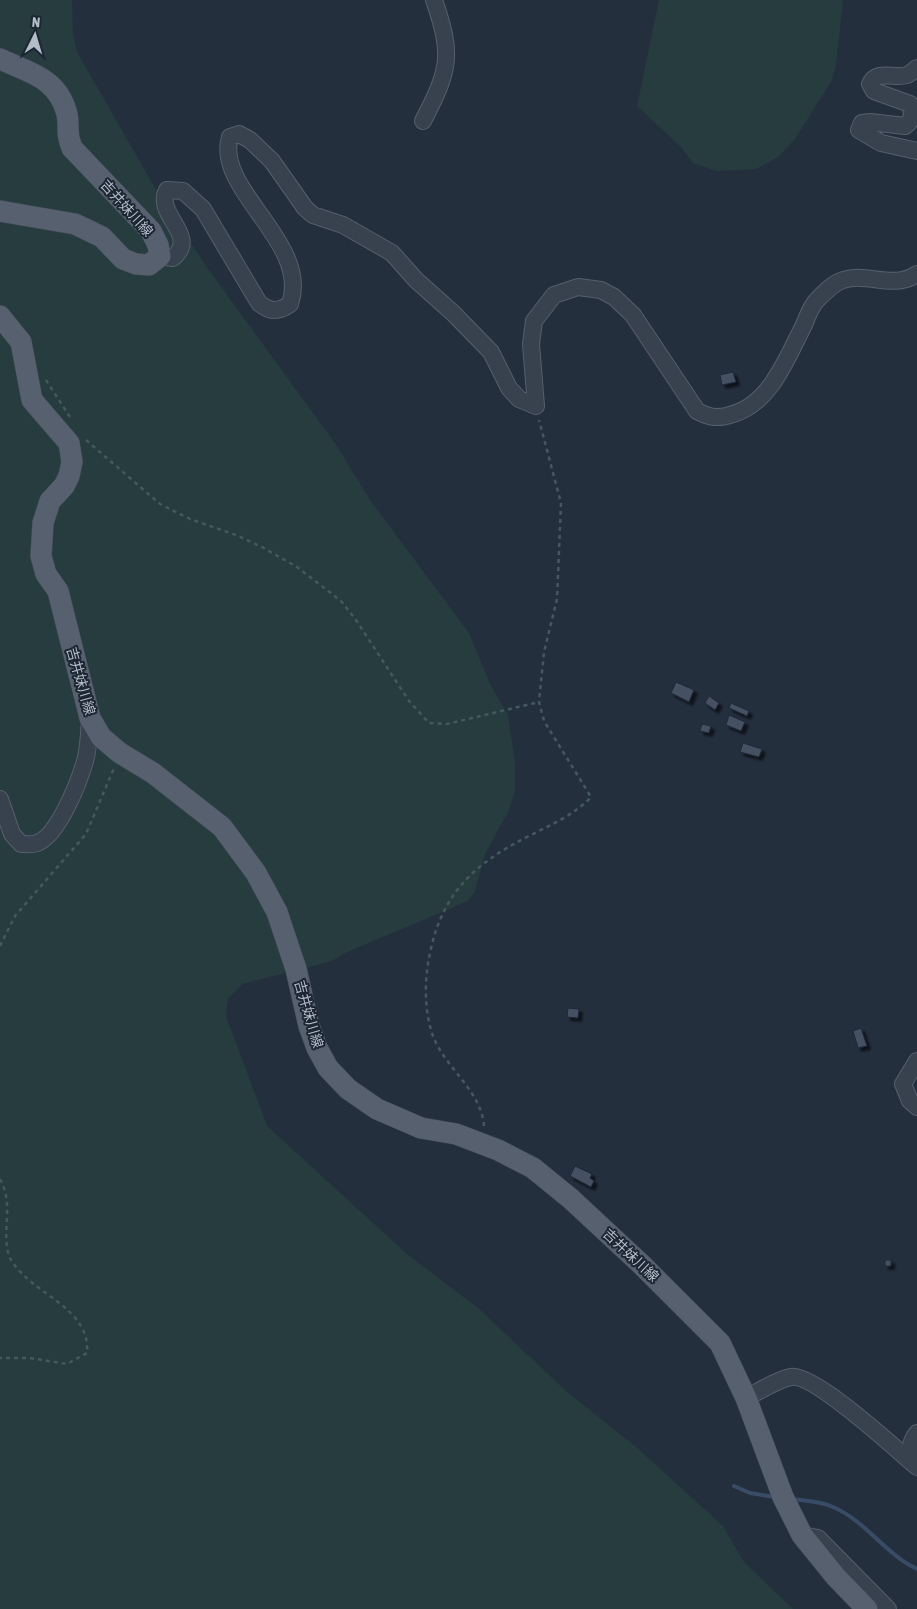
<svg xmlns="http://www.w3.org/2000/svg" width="917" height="1609" viewBox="0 0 917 1609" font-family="'Asap Condensed','Noto Sans JP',sans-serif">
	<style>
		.green { fill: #263c3f }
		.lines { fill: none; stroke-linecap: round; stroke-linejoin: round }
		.stream { stroke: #394c67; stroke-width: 4 }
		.building { fill: #455162; stroke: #1f2835; filter: url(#shadow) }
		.minor-casing { stroke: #565f6c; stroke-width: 18 }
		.major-casing { stroke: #414a57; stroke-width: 22 }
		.path { stroke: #44595c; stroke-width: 2.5; stroke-dasharray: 4 4; stroke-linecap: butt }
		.minor { stroke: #38414e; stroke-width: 16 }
		.major { stroke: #56606e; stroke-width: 21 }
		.labels { text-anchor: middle; stroke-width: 4; stroke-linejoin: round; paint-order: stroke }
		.street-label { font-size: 14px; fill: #b4bcc9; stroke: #1d2633 }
	</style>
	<defs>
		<filter id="shadow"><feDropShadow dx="3.5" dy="3.5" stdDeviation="1" flood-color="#0009"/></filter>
	</defs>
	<rect width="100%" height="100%" fill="#242f3e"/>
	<path class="green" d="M0,0H72L73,34L77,52L155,188L206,266L337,446L370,500L469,633L491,686L508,715L515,763V791L508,812L485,854L475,891L468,901L345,953L332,961L242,984L228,999L226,1016L267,1126L408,1255L478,1308L566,1391L636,1447L723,1526L744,1562L793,1609H0Z
		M659,0H843L836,65L832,80L795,139L778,157L756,169L716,171L693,163L681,147L637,106Z"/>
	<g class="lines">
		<path class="stream" d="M734,1486L750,1493L775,1497
			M792,1499C806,1501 820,1501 833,1507C866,1521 885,1554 917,1569"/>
	</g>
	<path class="building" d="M733,372L736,382L722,385L720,375Z
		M676,682L694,690L689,702L671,693Z
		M709,696L719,703L715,710L705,703Z
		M731,703L749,711L747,716L729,708Z
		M729,715L745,722L741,731L726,725Z
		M702,724L711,726L709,733L700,731Z
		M743,743L762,749L759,757L740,752Z
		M568,1008L579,1009L578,1018L567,1017Z
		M861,1028L867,1046L858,1048L853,1031Z
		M575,1166L592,1174L590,1178L594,1181L591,1187L570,1176Z
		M885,1260H891V1266H885Z"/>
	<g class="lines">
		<defs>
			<path id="minor" d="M917,68C914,70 910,74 907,75C894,79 877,69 870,84L874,91L910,104C913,112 913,121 905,126L870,122L862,123L859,130L881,143L917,151
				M423,121C450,69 453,55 434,0
				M160,256L173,258C200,235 154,215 167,190L183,191L203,209L259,303C269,312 279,312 290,304C311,242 214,190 230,137L239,134L250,140L272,161L305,208L313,215L343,225L392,253L416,280L453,313L491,352L509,388L519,399L536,406L531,344L534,321L554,295L578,287L601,290L614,297L633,315L697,411C710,418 719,419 733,414C771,403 787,357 804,325C807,317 811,307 816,301C823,294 833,283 843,280C867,272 894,290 917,274
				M0,799L12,834L21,844C26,844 32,845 37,843C58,836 79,782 85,761C89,747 89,732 90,718
				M917,1061L903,1084L910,1101L917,1107
				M746,1398C758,1392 778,1379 791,1377C814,1373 897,1450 917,1467
				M917,1433C908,1444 910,1453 917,1465
				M802,1535L818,1538L888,1609"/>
			<path id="major" d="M0,59C30,73 58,78 67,114C70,128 65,132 72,148L151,231L158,245L160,256L149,265L136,264L123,259L102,237L75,224L0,211
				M0,316L21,342L32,400L69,443L72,462L69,476L64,486L50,501L43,523L41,556L46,574L58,591L90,718L101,737L120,753L153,773L222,827L256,873L277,912L296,969L309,1026L317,1048L328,1068L348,1089L377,1109L421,1128L456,1134L498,1150L533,1168L571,1199L642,1265L720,1343L746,1398L783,1497L802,1535L836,1577L867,1609"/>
		</defs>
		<use href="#minor" class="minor-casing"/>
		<use href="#major" class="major-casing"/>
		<path class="path" d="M46,380L70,417
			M86,440L160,504L190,519L236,535L262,547L297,567L341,601L356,620L409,701L429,723L447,724L539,702
			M0,946L15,916L86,834L114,768
			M484,1126C481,1088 441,1066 431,1030C423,1002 425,972 432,944C446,889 478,862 527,837C550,825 573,816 591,797L544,721L539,702L544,652L557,599L561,503L539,420
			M0,1179C15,1205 0,1234 10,1258C29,1294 91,1306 87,1353L67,1364L30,1358H0"/>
		<use href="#minor" class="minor"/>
		<use href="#major" class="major"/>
	</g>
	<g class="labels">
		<g class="street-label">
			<text transform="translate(127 208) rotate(48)" y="5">吉井妹川線</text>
			<text transform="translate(81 681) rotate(74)" y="5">吉井妹川線</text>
			<text transform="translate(309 1014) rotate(74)" y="5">吉井妹川線</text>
			<text transform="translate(631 1255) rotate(43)" y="5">吉井妹川線</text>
		</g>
	</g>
	<g transform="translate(35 35) rotate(5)" stroke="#1d2633" stroke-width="4" paint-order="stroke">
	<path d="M0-4L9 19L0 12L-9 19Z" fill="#b4bcc9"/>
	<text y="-8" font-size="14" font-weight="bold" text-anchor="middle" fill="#b4bcc9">N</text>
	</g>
</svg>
